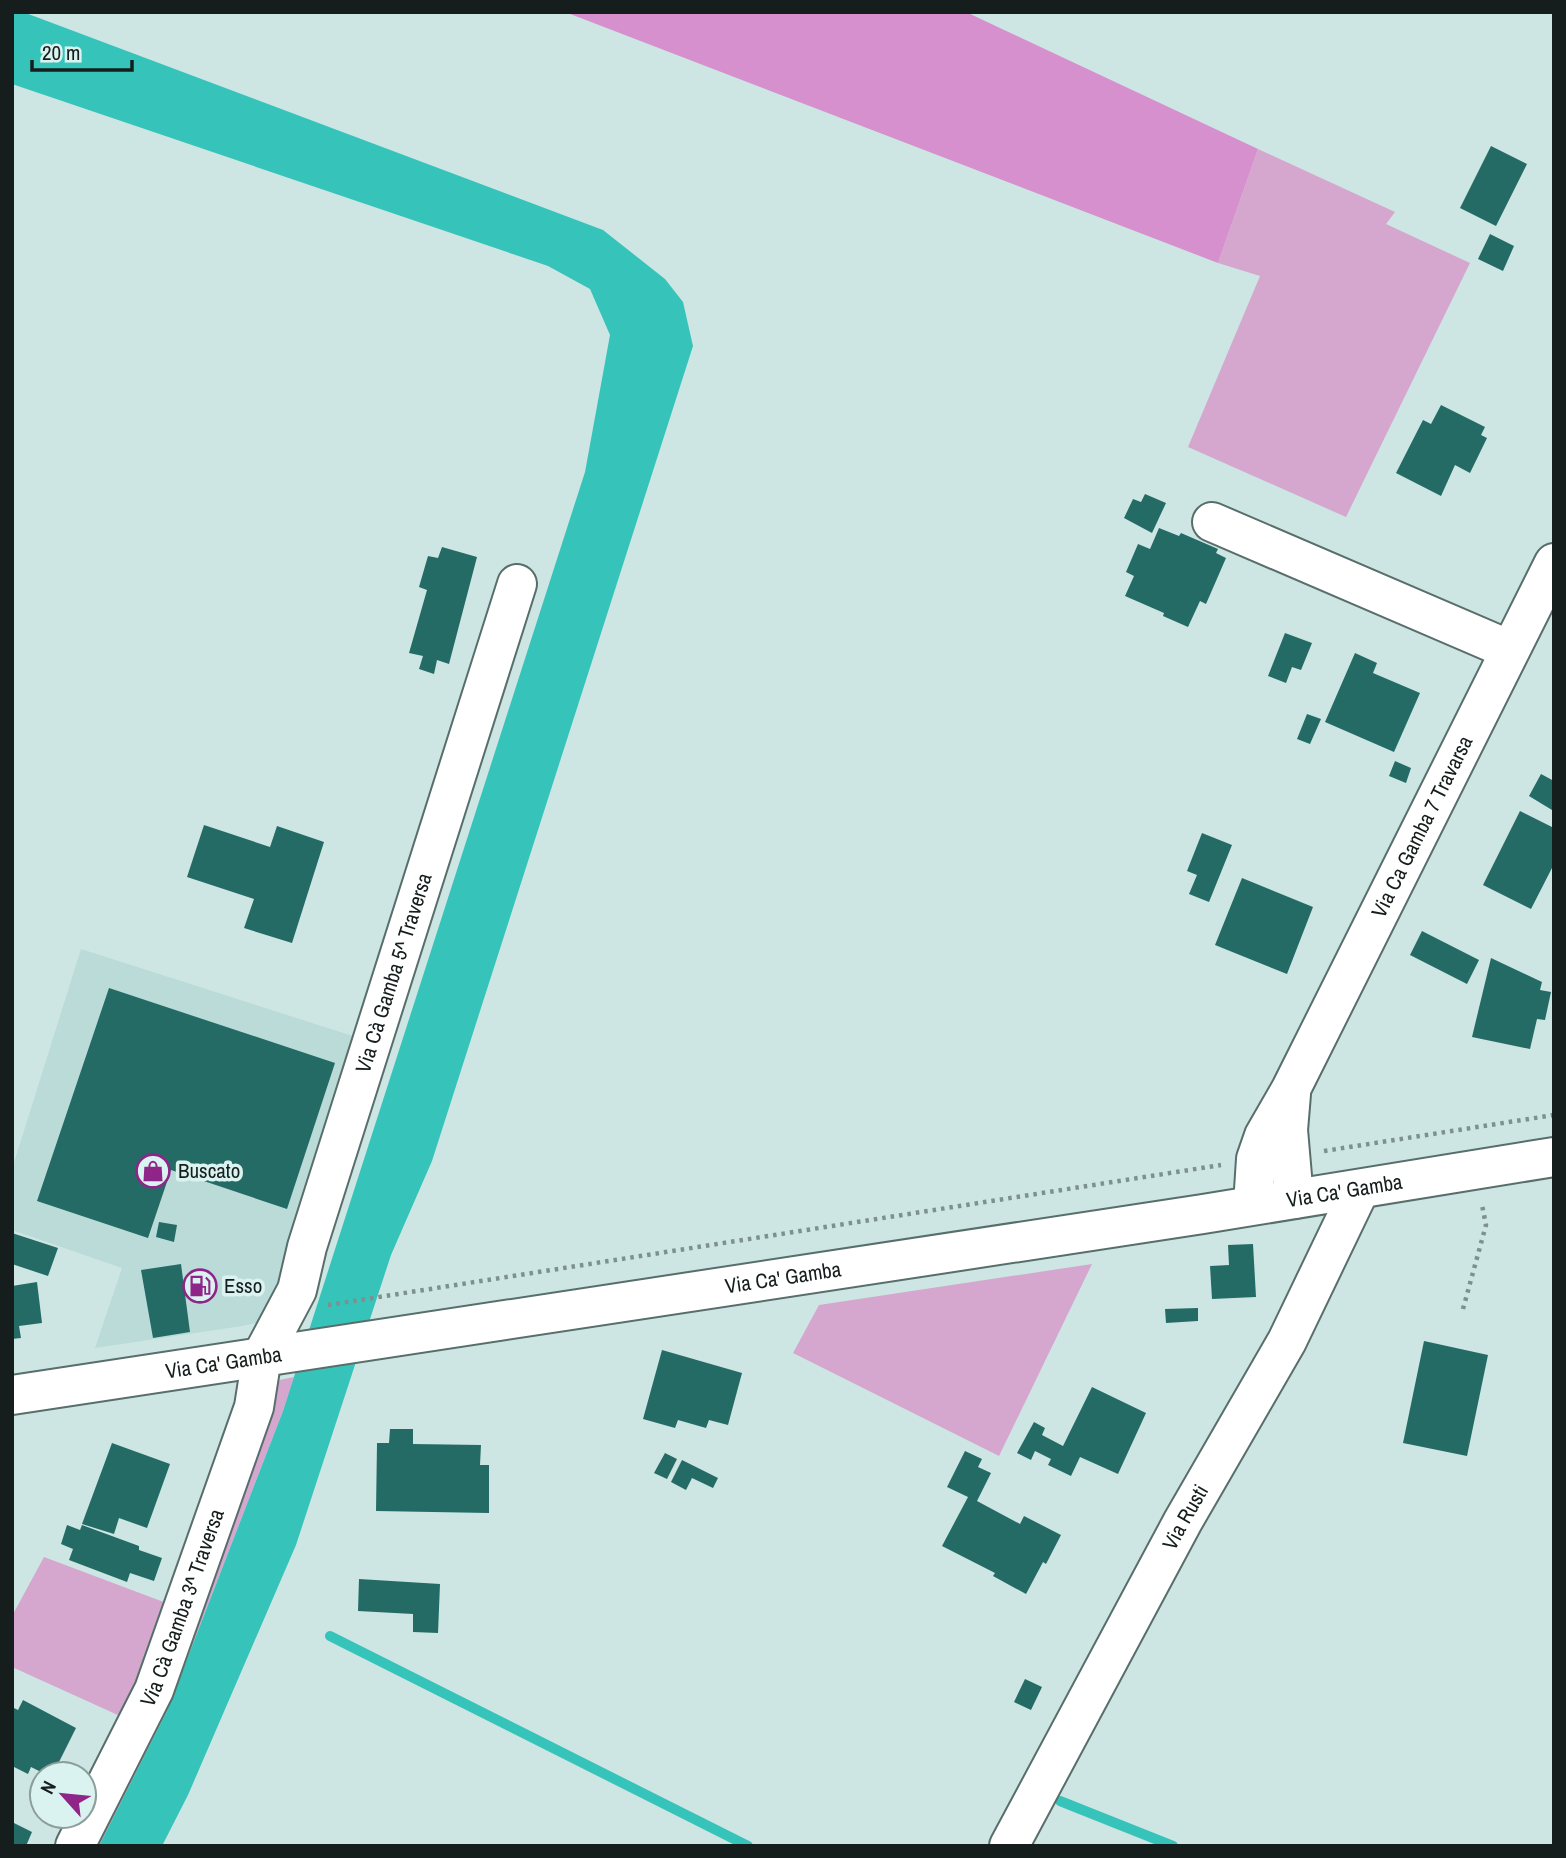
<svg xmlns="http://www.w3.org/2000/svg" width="1566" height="1858" viewBox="0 0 1566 1858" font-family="'Archivo Narrow',sans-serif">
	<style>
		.built { fill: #badbd7 }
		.green { fill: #d5a7cf }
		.forest { fill: #d690ce }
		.water { fill: #36c4ba }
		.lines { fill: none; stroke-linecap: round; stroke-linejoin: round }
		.stream { stroke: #36c4ba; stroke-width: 10 }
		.building { fill: #246b66 }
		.minor-casing { stroke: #586e6b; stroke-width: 42 }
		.path { stroke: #7e908e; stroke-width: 4.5; stroke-dasharray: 3.5 5; stroke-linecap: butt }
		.minor { stroke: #fff; stroke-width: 38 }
		.labels { text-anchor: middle; stroke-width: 7; stroke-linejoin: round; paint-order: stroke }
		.street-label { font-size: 21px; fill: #151e1d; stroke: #dbf3f0 }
		.poi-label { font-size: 21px; fill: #151e1d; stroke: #dbf3f0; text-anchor: start }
	</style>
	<rect width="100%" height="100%" fill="#cde6e3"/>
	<path class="built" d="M81,949L359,1038L293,1252L266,1321L242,1326L95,1348L122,1268L12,1230V1169Z"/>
	<path class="green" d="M1258,149L1395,212L1386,224L1470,263L1346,517L1188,447L1260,276L1218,263Z
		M1092,1264L999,1456L793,1353L819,1305Z
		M294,1377L283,1411L167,1711L99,1846H84L270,1382Z
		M44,1557L169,1604L149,1657L120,1716L12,1667V1616Z"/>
	<path class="forest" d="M565,12H966L1258,149L1218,263Z"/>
	<path class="water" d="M12,12H23L603,230L665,279L683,302L693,346L432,1161L391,1255L296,1545L188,1795L162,1846H99L167,1711L283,1411L585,472L610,335L590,289L548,266L12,84Z"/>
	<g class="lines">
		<path class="stream" d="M330,1636L748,1846
			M1060,1801L1173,1846"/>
	</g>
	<path class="building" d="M1491,146L1527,164L1496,226L1460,208Z
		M1490,234L1514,246L1503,271L1478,259Z
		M1441,405L1485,427L1481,435L1487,438L1470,473L1455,465L1441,496L1396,473L1423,420L1431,424Z
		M1145,494L1166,503L1152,533L1124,518L1133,499L1141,502Z
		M1159,528L1179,536L1181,533L1218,549L1216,553L1226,558L1206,604L1200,601L1188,627L1163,616L1164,613L1125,596L1134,576L1126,572L1138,544L1150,549Z
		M442,547L477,557L449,664L437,660L434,674L419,669L423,656L409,653L427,590L419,587L428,556L438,558Z
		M1285,633L1312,643L1301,670L1292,667L1286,683L1268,676Z
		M1355,653L1377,663L1373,673L1420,693L1394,752L1325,722Z
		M1307,714L1321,719L1310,744L1297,739Z
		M1395,761L1411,768L1406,783L1389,776Z
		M1541,774L1554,781V806L1552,810L1529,796Z
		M1520,811L1554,828V864L1531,909L1483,885Z
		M204,825L270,847L277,826L324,842L292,943L244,928L254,899L187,877Z
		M1202,833L1232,845L1209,902L1189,894L1197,875L1187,871Z
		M1242,878L1313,907L1287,974L1215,945Z
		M1422,931L1479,960L1467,984L1410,955Z
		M1491,958L1542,982L1540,990L1551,992L1545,1020L1537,1019L1530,1049L1472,1037Z
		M109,988L335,1063L287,1209L171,1170L148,1238L37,1201Z
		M159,1222L177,1225L174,1242L156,1237Z
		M12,1233L58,1248L48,1276L12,1264Z
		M1253,1244L1256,1297L1212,1299L1210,1266L1229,1265L1228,1245Z
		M181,1264L190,1332L153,1338L141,1270Z
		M37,1282L42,1323L19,1326L21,1338L12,1339V1286Z
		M1198,1308V1321L1166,1323L1165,1309Z
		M1424,1341L1488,1355L1467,1456L1403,1443Z
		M662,1350L742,1373L728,1425L709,1420L706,1428L678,1420L675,1428L643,1419Z
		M1092,1387L1146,1413L1118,1474L1080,1457L1071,1476L1048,1465L1051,1459L1035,1451L1031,1460L1017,1453L1034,1422L1045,1428L1042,1435L1063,1446Z
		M390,1429H413V1444L481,1445L480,1465H489V1513L376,1511L377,1443H389Z
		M112,1443L170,1464L147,1528L119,1518L114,1534L82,1524Z
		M965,1451L982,1459L978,1467L991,1473L977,1501L1020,1524L1024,1516L1061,1535L1046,1564L1043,1562L1026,1594L993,1576L995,1573L942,1546L968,1497L947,1487Z
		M665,1453L677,1459L667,1479L654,1473Z
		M682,1460L718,1478L713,1488L692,1478L686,1490L671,1482Z
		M67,1525L80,1530L82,1525L139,1546V1550L162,1558L154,1581L130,1573L127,1582L69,1560L73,1549L61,1544Z
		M359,1579L440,1584L438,1633L413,1632V1614L358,1611Z
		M1025,1679L1042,1687L1031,1710L1014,1702Z
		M23,1700L76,1728L53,1774H45L31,1767L28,1774L12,1766V1707L18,1710Z
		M12,1822L32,1832L26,1846H12Z"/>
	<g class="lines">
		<defs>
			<g id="minor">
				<path d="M1212,522L1510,650"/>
				<path d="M1291,1094L1288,1130L1294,1199"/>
				<path id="s1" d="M1253,1205L1256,1159L1264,1136L1291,1089L1554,563"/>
				<path id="s2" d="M12,1395L1203,1214L1554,1157"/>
				<path id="s3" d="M75,1846L154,1690L254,1407L262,1356L297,1290L307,1247L517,584"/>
				<path id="s4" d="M1009,1846L1183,1521L1287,1341L1360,1189"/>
			</g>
		</defs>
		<use href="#minor" class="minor-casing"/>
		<path class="path" d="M1324,1151L1554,1115
			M328,1305L1221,1165
			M1463,1309L1486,1225L1482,1205"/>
		<use href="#minor" class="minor"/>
	</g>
	<defs>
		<symbol id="shop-ring" viewBox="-11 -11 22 22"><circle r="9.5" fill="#dbf3f0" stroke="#8f2589" stroke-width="1.5"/><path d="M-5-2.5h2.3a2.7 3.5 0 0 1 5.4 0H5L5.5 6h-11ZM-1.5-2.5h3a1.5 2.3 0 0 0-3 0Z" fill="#8f2589"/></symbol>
		<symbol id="fuel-ring" viewBox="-11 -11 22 22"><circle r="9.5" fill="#dbf3f0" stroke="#8f2589" stroke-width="1.5"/><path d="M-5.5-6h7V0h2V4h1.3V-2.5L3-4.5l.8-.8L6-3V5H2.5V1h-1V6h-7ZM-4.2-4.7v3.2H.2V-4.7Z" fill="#8f2589"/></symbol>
	</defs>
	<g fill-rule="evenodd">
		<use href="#shop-ring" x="134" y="1152" width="38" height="38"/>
		<use href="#fuel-ring" x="181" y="1267" width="38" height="38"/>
	</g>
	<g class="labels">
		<g class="street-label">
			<text dy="7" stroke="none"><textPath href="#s1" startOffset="418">Via Ca Gamba 7 Travarsa</textPath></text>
			<text dy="7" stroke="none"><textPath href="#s3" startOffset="933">Via Cà Gamba 5^ Traversa</textPath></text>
			<text dy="7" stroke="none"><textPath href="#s2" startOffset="1348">Via Ca' Gamba</textPath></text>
			<text dy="7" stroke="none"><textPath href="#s2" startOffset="780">Via Ca' Gamba</textPath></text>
			<text dy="7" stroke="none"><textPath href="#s2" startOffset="214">Via Ca' Gamba</textPath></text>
			<text dy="7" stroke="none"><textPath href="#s4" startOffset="373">Via Rusti</textPath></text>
			<text dy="7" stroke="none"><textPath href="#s3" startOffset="262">Via Cà Gamba 3^ Traversa</textPath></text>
		</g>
		<g class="poi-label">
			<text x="178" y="1178">Buscato</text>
			<text x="224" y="1293">Esso</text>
		</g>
	</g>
	<rect width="1566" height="1858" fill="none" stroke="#151e1d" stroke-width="28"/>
	<g transform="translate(63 1795) rotate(297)"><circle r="33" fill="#dbf3f0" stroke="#8c9e9c" stroke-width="2"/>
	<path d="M0-5L12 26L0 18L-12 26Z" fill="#8f2589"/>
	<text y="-10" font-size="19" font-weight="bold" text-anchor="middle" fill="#151e1d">N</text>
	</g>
	<path d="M32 60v10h100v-10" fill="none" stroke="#151e1d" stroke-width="3.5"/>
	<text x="42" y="60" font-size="21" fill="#151e1d" stroke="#dbf3f0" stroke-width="5" paint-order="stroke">20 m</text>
</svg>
